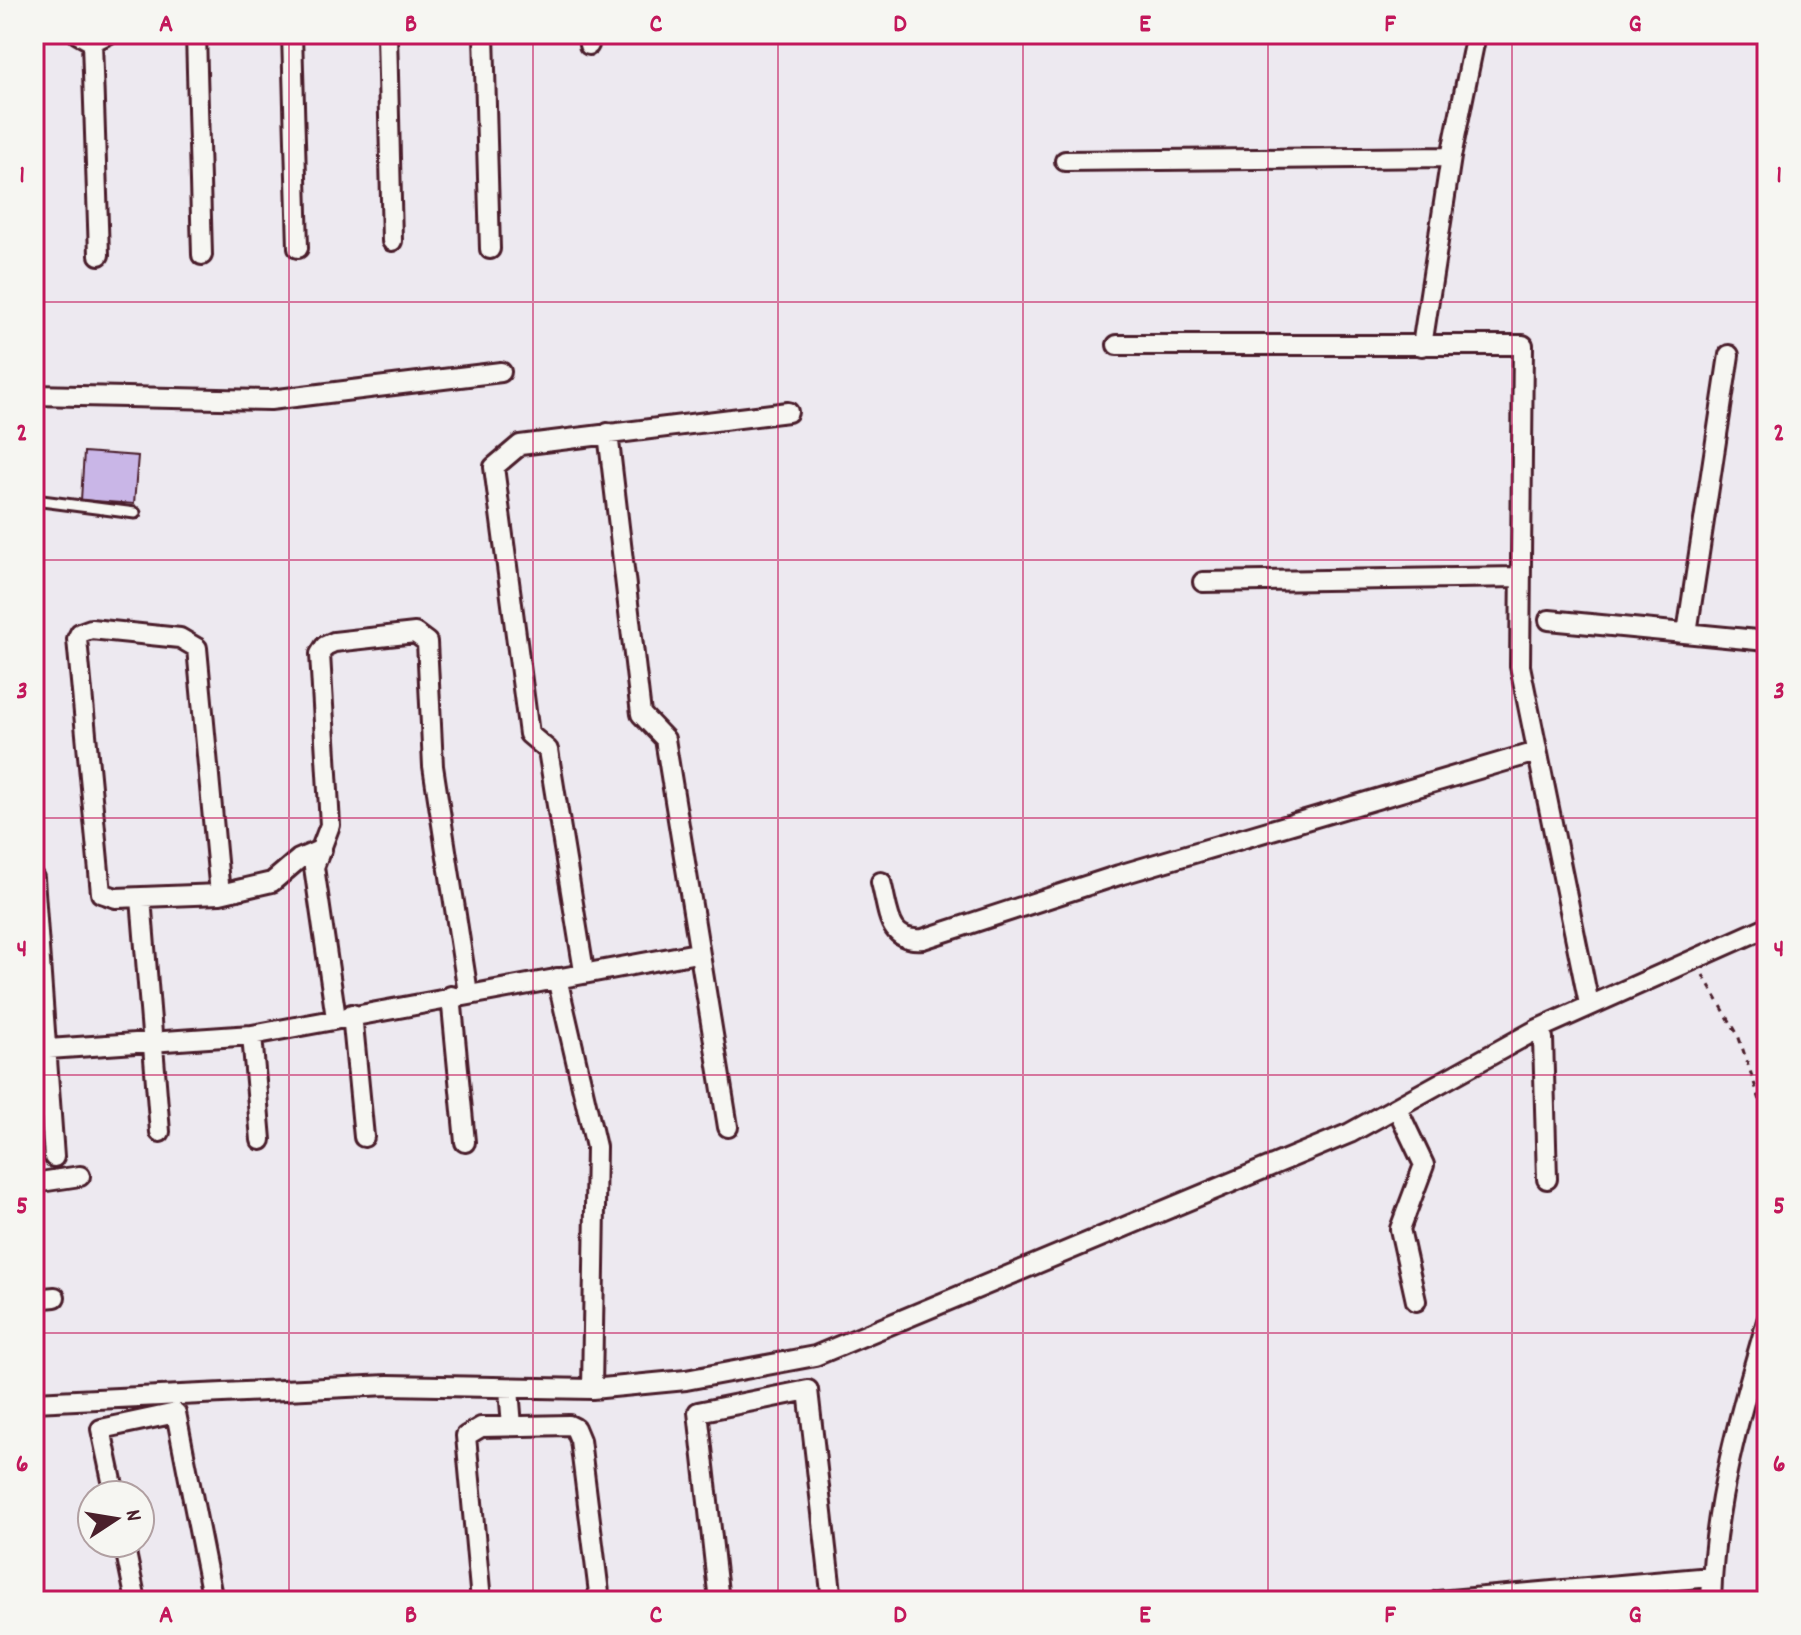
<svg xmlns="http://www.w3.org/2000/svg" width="1801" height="1635" viewBox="0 0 1801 1635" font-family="Dekko,sans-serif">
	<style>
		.building { fill: #c9b6e7; stroke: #4a1f2b; stroke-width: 2 }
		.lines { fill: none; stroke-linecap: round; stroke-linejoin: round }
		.service-casing { stroke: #4a1f2b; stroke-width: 15 }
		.minor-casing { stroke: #4a1f2b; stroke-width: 24 }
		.path { stroke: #4a1f2b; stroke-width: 3; stroke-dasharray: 6 6; stroke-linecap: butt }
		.service { stroke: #f6f6f2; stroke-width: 9 }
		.minor { stroke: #f6f6f2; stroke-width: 18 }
		.grid { fill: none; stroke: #c2185b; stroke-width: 2; stroke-opacity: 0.55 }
		.neatline { fill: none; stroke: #c2185b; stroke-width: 3 }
		.grid-label { font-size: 26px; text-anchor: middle; font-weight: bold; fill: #c2185b }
	</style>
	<rect width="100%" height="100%" fill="#ede9f0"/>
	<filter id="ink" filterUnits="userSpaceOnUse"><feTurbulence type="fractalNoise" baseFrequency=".0125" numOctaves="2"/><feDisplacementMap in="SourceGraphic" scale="16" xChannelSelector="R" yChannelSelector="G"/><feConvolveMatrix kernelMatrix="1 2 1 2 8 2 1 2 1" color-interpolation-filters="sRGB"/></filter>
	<g filter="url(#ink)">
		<path class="building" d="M84,452L138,456L134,504L81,500Z"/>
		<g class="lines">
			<defs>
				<path id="service" d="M34,500L135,513"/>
				<path id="minor" d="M78,34L92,42L108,34
					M196,34L202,255
					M292,34L298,248
					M387,34L392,241
					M484,34L490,249
					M588,34L589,45
					M92,42L99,255
					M1065,161L1451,157
					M1117,345H1523L1520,666L1589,1004
					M1422,346L1451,157L1476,34
					M34,395L270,400L501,372
					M608,433L641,714L665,739L728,1127
					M1203,582L1520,577
					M1549,620L1767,641
					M91,629L180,638L197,648L220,894L116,898L101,893L77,639L80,633Z
					M1687,633L1729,355
					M34,878L54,1157
					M881,882C889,911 887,943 923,939L1119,875L1536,752
					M220,894L272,882L299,859L322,849
					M141,898L160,1132
					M584,971L548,750L529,734L494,467L520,445L788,412
					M557,978L596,1147L592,1389
					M451,996L465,1142
					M352,1014L364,1137
					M336,1018L314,867L330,825L320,654L325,646L334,642L415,633L427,642L433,766L468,993
					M1538,1029L1543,1038L1547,1179
					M252,1035L261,1140
					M34,1050L252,1035L697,953
					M1397,1108L1424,1165L1400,1229L1416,1301
					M34,1183L80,1176
					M34,1299L55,1297
					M509,1389L512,1426
					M34,1402L388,1385L592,1389L686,1380L815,1356L1350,1133L1538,1029L1767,927
					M115,1495L101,1429L176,1413L213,1601
					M124,1543L136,1601
					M481,1601L466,1436L481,1427L569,1425L575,1428L580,1440L600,1601
					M719,1601L698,1412L808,1390L832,1601
					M1438,1601L1711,1577
					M1711,1601C1714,1502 1739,1416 1767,1321"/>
			</defs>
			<use href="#service" class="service-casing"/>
			<use href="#minor" class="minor-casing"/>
			<path class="path" d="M1703,975L1738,1035L1767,1121"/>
			<use href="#service" class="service"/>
			<use href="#minor" class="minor"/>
		</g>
	</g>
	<path class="grid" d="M289,34V1601M533,34V1601M778,34V1601M1023,34V1601M1268,34V1601M1512,34V1601M34,302H1767M34,560H1767M34,818H1767M34,1075H1767M34,1333H1767"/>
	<rect width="1801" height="1635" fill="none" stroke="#f6f6f2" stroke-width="88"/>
	<g transform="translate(116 1519) rotate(78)"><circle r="38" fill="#f6f6f2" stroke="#b1a0a2" stroke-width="2"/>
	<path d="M0-6L14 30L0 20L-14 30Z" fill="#4a1f2b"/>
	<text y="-12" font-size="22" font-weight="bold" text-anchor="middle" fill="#4a1f2b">N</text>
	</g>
	<rect x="44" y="44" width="1713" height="1547" class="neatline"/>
	<g class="grid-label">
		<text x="166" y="31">A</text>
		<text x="411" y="31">B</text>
		<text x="656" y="31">C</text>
		<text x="900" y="31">D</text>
		<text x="1145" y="31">E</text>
		<text x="1390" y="31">F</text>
		<text x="1635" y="31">G</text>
		<text x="22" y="182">1</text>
		<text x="1779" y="182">1</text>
		<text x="22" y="440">2</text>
		<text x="1779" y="440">2</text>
		<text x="22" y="698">3</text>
		<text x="1779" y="698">3</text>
		<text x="22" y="956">4</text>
		<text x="1779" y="956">4</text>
		<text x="22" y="1213">5</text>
		<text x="1779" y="1213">5</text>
		<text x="22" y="1471">6</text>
		<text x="1779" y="1471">6</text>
		<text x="166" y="1622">A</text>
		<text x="411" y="1622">B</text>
		<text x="656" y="1622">C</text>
		<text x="900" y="1622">D</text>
		<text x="1145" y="1622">E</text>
		<text x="1390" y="1622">F</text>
		<text x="1635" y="1622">G</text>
	</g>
</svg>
